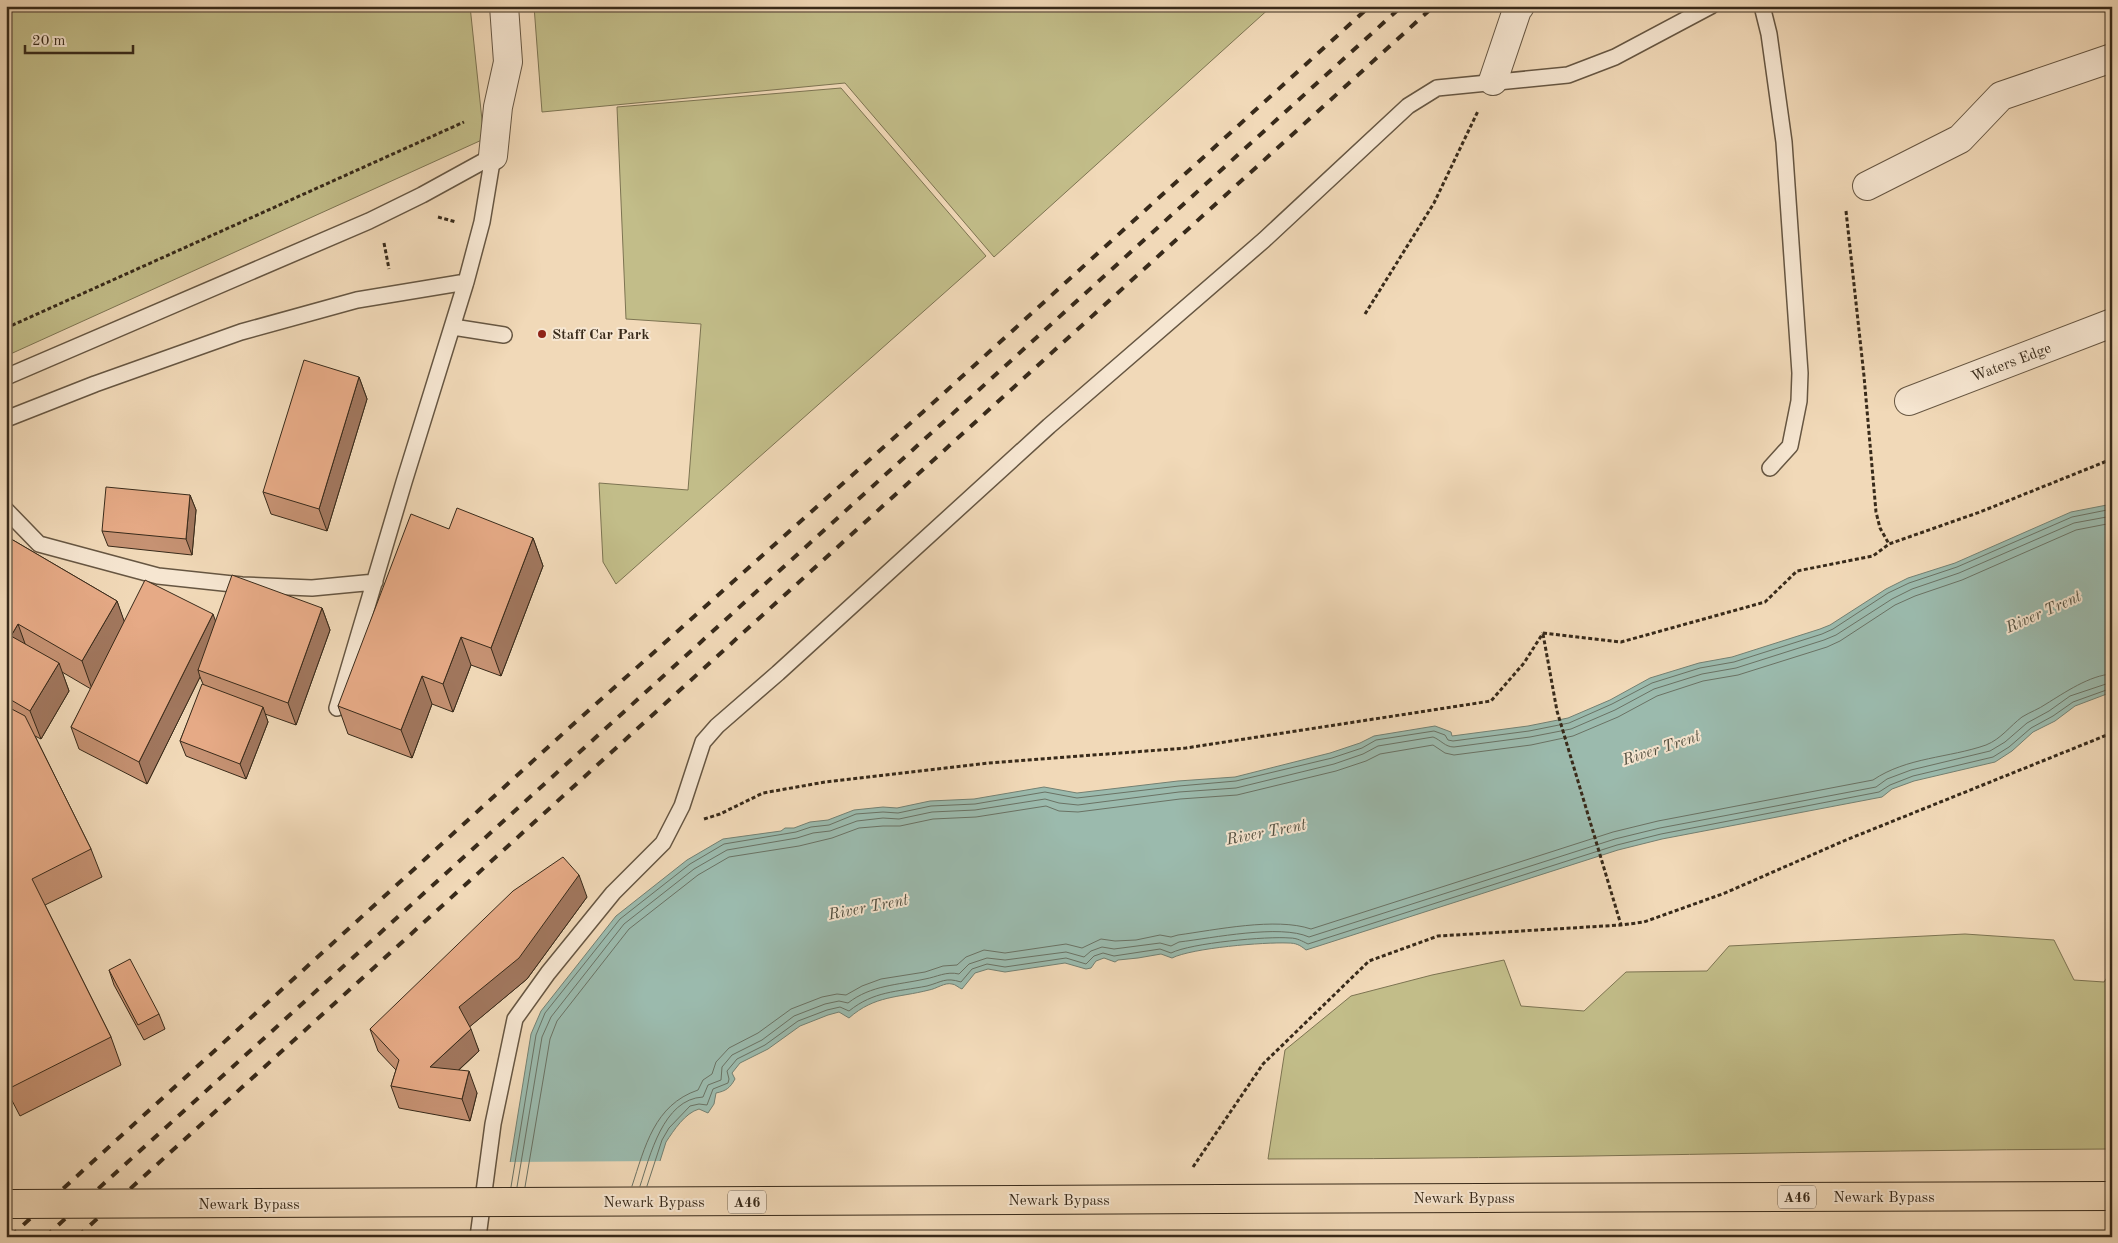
<svg xmlns="http://www.w3.org/2000/svg" width="2118" height="1243" viewBox="0 0 2118 1243" font-family="'Old Standard TT',serif">
	<style>
		.green { fill: #c2bd89; stroke: #7d7452 }
		.water { fill: #9bbaad; stroke: #738072 }
		.pier { fill: #f1d9b8 }
		.lines { fill: none; stroke-linecap: round; stroke-linejoin: round }
		.shore { stroke: #6a7264; stroke-width: 1 }
		.service-casing { stroke: #665642; stroke-width: 18 }
		.minor-casing { stroke: #665642; stroke-width: 30 }
		.trunk-casing { stroke: #382a1a; stroke-width: 30 }
		.path { stroke: #382a1a; stroke-width: 3; stroke-dasharray: 4 2.5; stroke-linecap: butt }
		.service { stroke: #f6e6d1; stroke-width: 15 }
		.minor { stroke: #f6e6d1; stroke-width: 28 }
		.trunk { stroke: #f1d9b8; stroke-width: 28 }
		.rail { stroke: #382a1a; stroke-width: 4; stroke-dasharray: 9 9; stroke-linecap: butt }
		.trunk-bridge-casing { stroke: #382a1a; stroke-width: 30; stroke-linecap: butt }
		.trunk-bridge { stroke: #f1d9b8; stroke-width: 28 }
		.wall { fill: #c69273; stroke: #382a1a }
		.shaded-wall { fill: #a1775e; stroke: #382a1a }
		.building { fill: #e6aa86; stroke: #382a1a }
		.poi-dot { fill: #8f2418; stroke: #f6e6d1; stroke-width: 2 }
		.labels { text-anchor: middle; stroke-width: 4; stroke-linejoin: round; paint-order: stroke }
		.shield { fill: #f6e6d1; stroke: #716251; stroke-width: 1 }
		.shield-label { font-size: 14px; font-weight: bold; fill: #382a1a }
		.poi-label { font-size: 15px; font-weight: bold; fill: #382a1a; stroke: #f6e6d1; text-anchor: start }
		.street-label { font-size: 15px; fill: #382a1a; stroke: #f6e6d1 }
		.water-label { font-size: 16px; font-style: italic; fill: #514e3f; stroke: #f6e6d1 }
	</style>
	<rect width="100%" height="100%" fill="#f1d9b8"/>
	<filter id="stains"><feTurbulence type="fractalNoise" baseFrequency=".004" numOctaves="4"/><feColorMatrix values="0 0 0 0 .2 0 0 0 0 .09 0 0 0 0 .02 0 0 0 .5 -.17"/></filter>
	<radialGradient id="worn" r=".72"><stop offset=".6" stop-color="#630" stop-opacity="0"/><stop offset="1" stop-color="#630" stop-opacity=".3"/></radialGradient>
	<path class="green" d="M6,6H470L484,139L6,356Z
		M534,6H1272L994,257L845,83L542,112Z
		M841,88L986,256L616,584L603,562L599,483L688,490L701,324L626,319L617,107Z
		M1965,934L2054,940L2074,980L2104,982L2112,970V1149C1830,1150 1549,1159 1268,1159L1285,1050L1351,996L1432,975L1504,960L1521,1006L1584,1011L1626,972L1707,971L1729,946Z
		M2112,1231V1237H1599Z"/>
	<path class="water" d="M2112,504V692L2075,706L2055,721L2033,732L2012,751L1995,762L1914,781L1892,789L1882,797L1662,839L1618,850L1306,950C1300,945 1296,943 1288,943C1264,942 1192,948 1172,958L1161,954L1138,958L1118,960L1115,962L1104,958L1096,961L1091,968L1086,969L1065,963L1005,972L988,969L975,973L962,989C959,988 955,984 952,984C945,982 936,989 929,990C898,998 875,995 849,1018L839,1012L828,1015L800,1026L768,1049L740,1063L732,1073L735,1079C730,1088 726,1091 716,1093L714,1104L708,1113L699,1109C685,1113 674,1130 666,1142L636,1237H498L531,1034L541,1011L616,916L687,860L723,839L781,831L785,828H794L810,822L828,820L854,810L883,807L897,808L930,801L974,799L1044,787L1077,793L1178,781L1235,777L1330,753L1360,743L1374,736L1435,726L1451,732L1452,736L1528,726L1568,718L1610,700L1650,678L1699,663L1732,657L1820,629L1830,625L1886,589L1908,578L1955,563L2071,512Z"/>
	<path class="pier" d="M662,1161L638,1237H496L507,1162Z"/>
	<g class="lines">
		<path class="shore" d="M632,1186C645,1147 654,1105 698,1090L703,1080L712,1074L716,1062L729,1048L758,1033L791,1009L822,997L837,994L846,995L862,986L881,979L925,972L943,966L957,965L966,957L984,950L1005,953L1066,944L1082,948L1101,939L1115,941L1136,940L1160,935L1171,937L1178,935C1215,930 1276,917 1311,929L1613,832L1658,821L1873,780C1907,757 1949,758 1986,745C2001,739 2010,726 2022,717C2030,712 2039,709 2046,704C2064,693 2090,675 2112,674
			M640,1186C650,1156 663,1099 703,1097L708,1085L721,1080L722,1067L732,1055L762,1040L794,1016L825,1004L839,1001L848,1003C871,985 898,985 925,979C937,977 946,971 959,974L969,964L987,958L1005,960L1066,952L1084,957L1091,951L1102,947L1114,949L1160,943L1171,946L1179,942C1213,938 1280,924 1309,937L1615,839L1660,828L1876,787L1887,779L1911,770L1990,751L2005,742L2027,723L2049,711L2070,696L2112,682
			M647,1186L662,1140L669,1128L690,1106L699,1104L707,1105L713,1089L728,1083L729,1079L727,1071L737,1059L765,1045L798,1021L827,1010L840,1007L849,1011C874,991 896,992 927,986C942,982 945,977 961,982L972,969L987,964L1005,967L1066,958L1086,964L1094,956L1103,953L1114,956L1160,949L1171,953C1191,943 1267,936 1290,938C1297,938 1302,941 1308,944L1617,845L1661,834L1879,792L1890,785L1913,776L1993,757L2009,747L2031,728L2053,716L2073,702L2112,688
			M511,1187L536,1035L545,1013L620,919L690,864L724,844L796,832L811,827L829,825L856,814L883,812L898,813L931,806L975,804L1045,792L1077,798L1179,786L1236,781L1332,758L1362,748L1376,740L1434,731L1445,735L1448,740L1453,741L1529,731L1569,723L1612,704L1652,683L1700,668L1734,662L1822,634L1833,629L1888,593L1909,583L1957,567L2072,517L2112,509
			M517,1187L542,1037L551,1017L624,924L694,869L727,850L797,838L813,833L830,831L857,821L883,818L899,819L932,812L975,810L1045,799L1059,803L1078,805L1179,792L1236,788L1334,764L1363,754L1378,746L1433,737C1441,740 1445,747 1454,747L1530,737L1571,729L1615,710L1654,689L1702,674L1736,668L1824,640L1836,635L1892,599L1912,589L1959,573L2074,523L2112,516
			M525,1187L550,1039L557,1021L629,929L698,875L729,857L799,846L832,838L859,828L883,826H900L933,819L976,817L1046,806L1059,811L1078,812L1180,799L1237,795L1336,771L1366,761L1380,754L1433,745L1445,753L1454,755L1531,745L1573,736L1618,717L1657,696L1703,681L1738,675L1827,647L1840,641L1895,605L1915,596L1962,580L2076,530L2112,523"/>
		<defs>
			<path id="service" d="M1762,6L1769,34L1784,142L1800,373L1799,401L1790,446L1770,468
				M453,327L504,335
				M6,377L369,221L422,195L493,156
				M6,419L95,384L241,332L357,300L466,282
				M6,510L39,544L158,576L242,585L312,588L375,582
				M337,708L404,482L466,282L482,222L493,156
				M478,1237L493,1124L515,1019L548,973L613,893L663,843L682,806L703,742L717,726L778,673L1049,426L1264,240L1408,106L1437,88L1568,75L1615,57L1711,6"/>
			<path id="minor" d="M1493,81L1517,10L1520,6
				M493,156L498,107L508,62L504,6
				M1867,186L1960,139L2001,96L2112,58
				M1909,401L2112,323"/>
			<path id="trunk" d="M1482,1198L2112,1196"/>
		</defs>
		<use href="#service" class="service-casing"/>
		<use href="#minor" class="minor-casing"/>
		<use href="#trunk" class="trunk-casing"/>
		<path class="path" d="M1846,211L1864,376L1876,512L1880,528L1889,544
			M438,217L456,222
			M384,243L389,269
			M1365,314L1434,203L1478,111
			M6,328L464,122
			M1543,633L1621,642L1765,602L1797,571L1873,556L1889,544L1980,512L2112,459
			M1543,634L1557,711L1621,925L1644,922L1725,893L1846,840L2112,733
			M704,819L720,814L763,793L825,782L989,763L1186,748L1491,701L1524,663L1543,633
			M1193,1167L1263,1064L1369,961L1438,936L1621,925"/>
		<use href="#service" class="service"/>
		<use href="#minor" class="minor"/>
		<use href="#trunk" class="trunk"/>
		<path class="rail" d="M10,1237L568,729L923,412L1370,6
			M45,1237L1402,6
			M77,1237L1434,6"/>
		<defs>
			<path id="trunk-bridge" d="M12,1204L1482,1198"/>
		</defs>
		<use href="#trunk-bridge" class="trunk-bridge-casing"/>
		<use href="#trunk-bridge" class="trunk-bridge"/>
	</g>
	<path class="wall" d="M359,377L367,399L327,531L271,514L263,492Z
		M190,495L196,510L192,555L108,546L102,531Z
		M449,529L533,538L543,566L501,676L471,665L453,712L432,704L412,758L348,734L338,706Z
		M6,536L117,601L124,622L215,621L322,608L330,630L296,725L265,714L268,722L246,779L186,756L180,741L203,684L200,677L147,784L79,749L71,727L91,689L62,672L69,691L41,739L35,736L91,849L102,877L45,905L111,1037L121,1065L20,1116L6,1089Z
		M587,897L527,979L469,1027L479,1051L459,1070L477,1093L470,1121L399,1108L391,1086L396,1070L378,1051L370,1029Z
		M109,970L159,1014L165,1029L144,1040L114,985Z"/>
	<path class="shaded-wall" d="M359,377L367,399L327,531L319,509Z
		M190,495L196,510L192,555L186,539Z
		M533,538L543,566L501,676L491,648Z
		M117,601L127,629L92,689L82,661Z
		M322,608L330,630L296,725L288,703Z
		M213,614L221,636L198,670L200,677L147,784L139,762Z
		M18,624L28,652L11,636Z
		M461,637L471,665L453,712L443,684Z
		M59,663L69,691L41,739L30,711Z
		M422,676L432,704L412,758L401,730Z
		M263,707L268,722L246,779L240,764Z
		M579,875L587,897L527,979L467,1029L459,1007Z
		M471,1029L479,1051L438,1089L430,1067Z
		M469,1071L477,1093L470,1121L462,1099Z"/>
	<path class="building" d="M304,360L359,377L319,509L263,492Z
		M106,487L190,495L186,539L102,531Z
		M457,508L533,538L491,648L461,637L443,684L422,676L401,730L338,706L411,514L449,529Z
		M6,536L117,601L82,661L18,624L11,636L59,663L30,711L6,697Z
		M232,575L322,608L288,703L198,670Z
		M145,580L213,614L139,762L71,727Z
		M202,684L263,707L240,764L180,741Z
		M6,706L25,716L91,849L32,879L111,1037L10,1088L6,1081Z
		M563,857L579,875L519,958L459,1007L471,1029L430,1067L469,1071L462,1099L391,1086L399,1060L370,1029L513,891Z
		M130,959L159,1014L138,1025L109,970Z"/>
	<circle class="poi-dot" cx="542" cy="334" r="5"/>
	<g class="labels">
		<g class="shield">
			<rect x="1778" y="1185.5" width="38" height="23" rx="4"/>
			<rect x="728" y="1190.5" width="38" height="23" rx="4"/>
		</g>
		<g class="shield-label">
			<text x="1797" y="1202">A46</text>
			<text x="747" y="1207">A46</text>
		</g>
		<g class="poi-label">
			<text x="552" y="339">Staff Car Park</text>
		</g>
		<g class="street-label">
			<text transform="translate(2011 362) rotate(-21)" y="5">Waters Edge</text>
			<text x="1884" y="1202">Newark Bypass</text>
			<text x="1464" y="1203">Newark Bypass</text>
			<text x="1059" y="1205">Newark Bypass</text>
			<text x="654" y="1207">Newark Bypass</text>
			<text x="249" y="1209">Newark Bypass</text>
		</g>
		<g class="water-label">
			<text transform="translate(2043 611) rotate(-24)" y="6">River Trent</text>
			<text transform="translate(1661 747) rotate(-18)" y="6">River Trent</text>
			<text transform="translate(1266 831) rotate(-11)" y="6">River Trent</text>
			<text transform="translate(868 906) rotate(-11)" y="6">River Trent</text>
		</g>
	</g>
	<rect width="2118" height="1243" fill="none" stroke="#f1d9b8" stroke-width="25"/>
	<rect x="8" y="8" width="2103" height="1228" fill="none" stroke="#382a1a" stroke-width="2.5"/>
	<rect x="12" y="12" width="2093" height="1218" fill="none" stroke="#382a1a"/>
	<path d="M25 45v8h108v-8" fill="none" stroke="#382a1a" stroke-width="2.5"/>
	<text x="32" y="45" font-size="15" fill="#382a1a" stroke="#f6e6d1" stroke-width="4" paint-order="stroke">20 m</text>
	<rect width="100%" height="100%" filter="url(#stains)"/>
	<rect width="100%" height="100%" fill="url(#worn)"/>
</svg>
